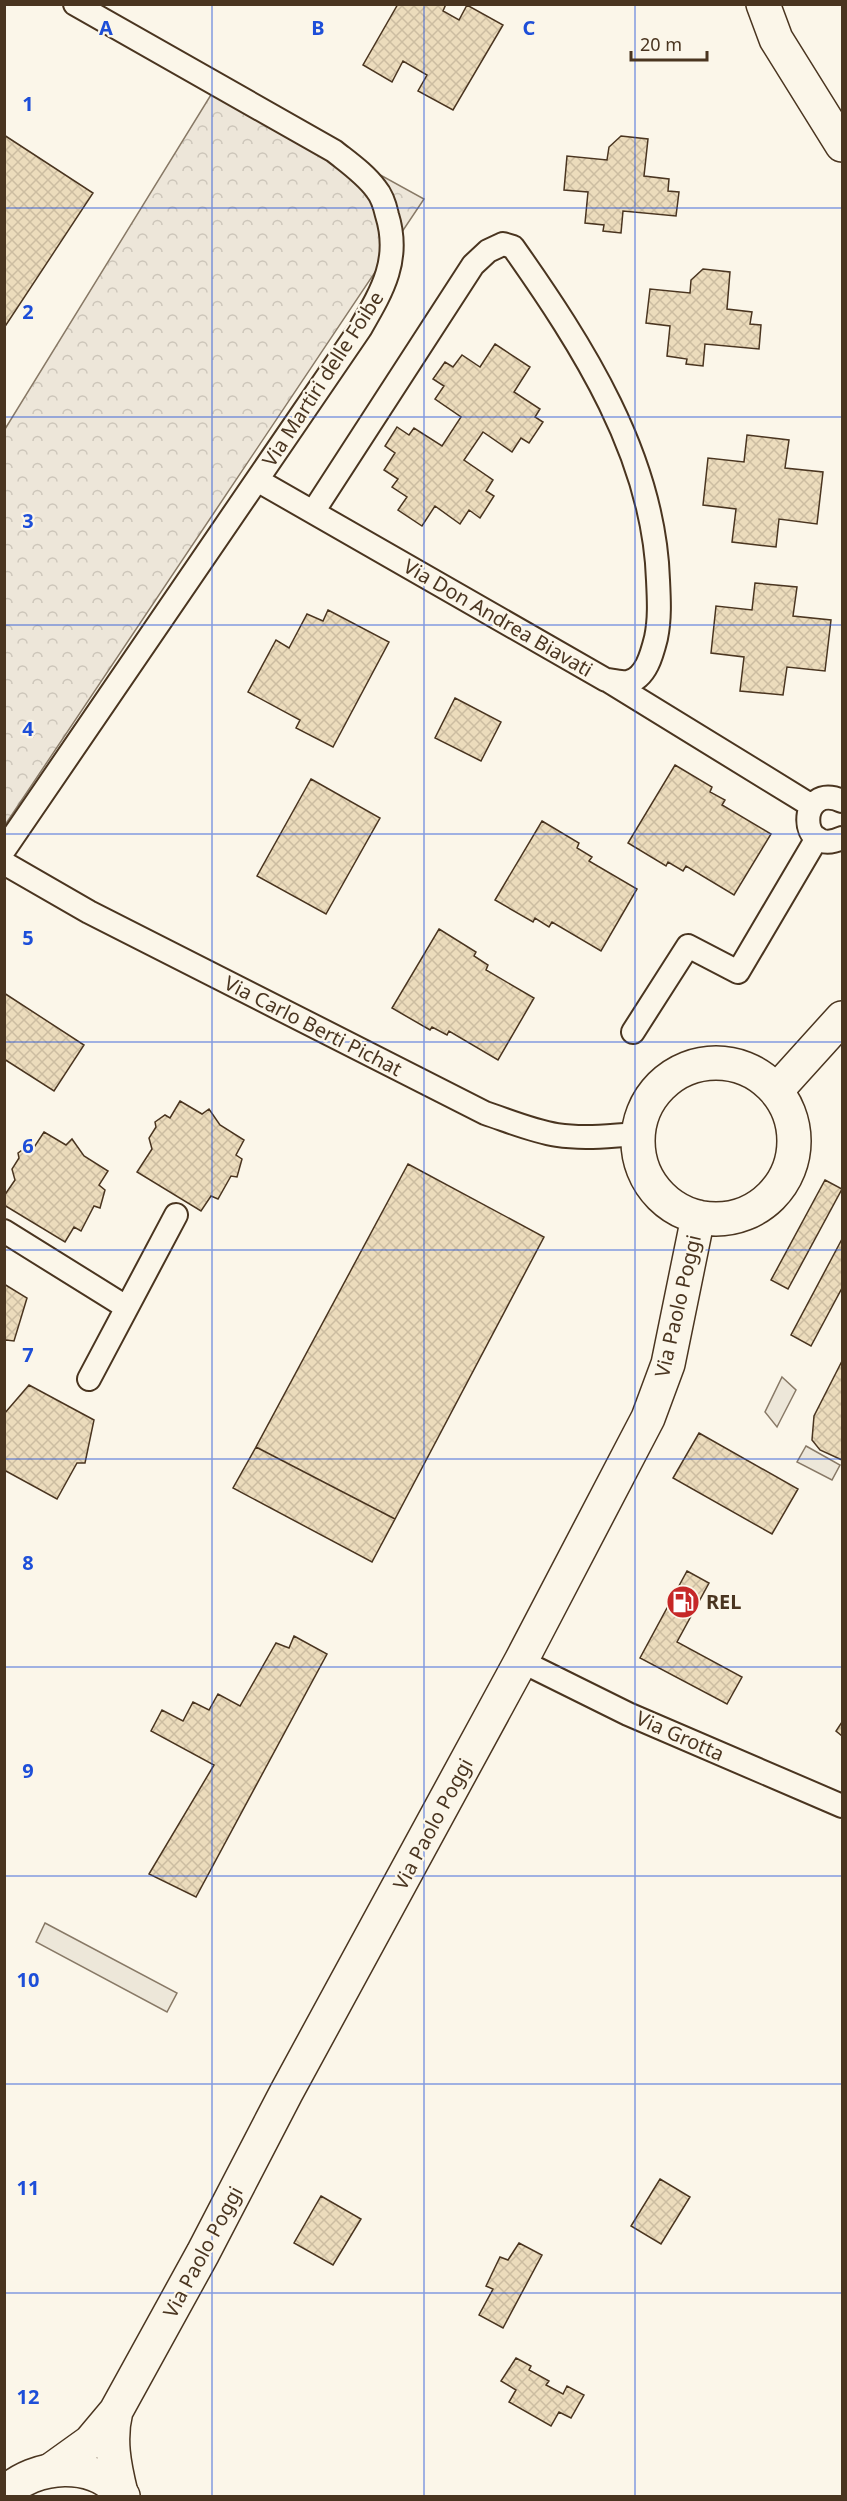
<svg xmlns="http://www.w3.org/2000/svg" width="847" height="2501" viewBox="0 0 847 2501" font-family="'Noto Sans',sans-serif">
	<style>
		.park { fill: url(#park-crowns); stroke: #887966; stroke-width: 1.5 }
		.parking { fill: #ede7d9; stroke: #887966; stroke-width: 1.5 }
		.building { fill: url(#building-cross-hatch); stroke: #4a3520; stroke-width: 1.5 }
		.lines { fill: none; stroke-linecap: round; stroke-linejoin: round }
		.minor-casing { stroke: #4a3520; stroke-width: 26 }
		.secondary-casing { stroke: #4a3520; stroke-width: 36 }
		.primary-casing { stroke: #4a3520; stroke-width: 36 }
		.minor { stroke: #fbf6e9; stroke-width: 22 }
		.secondary { stroke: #fbf6e9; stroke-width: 33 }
		.primary { stroke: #fbf6e9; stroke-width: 33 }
		.grid { fill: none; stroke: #1d4ed8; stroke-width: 1.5; stroke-opacity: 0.55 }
		.labels { text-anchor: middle; stroke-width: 4.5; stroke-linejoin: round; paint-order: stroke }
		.street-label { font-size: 20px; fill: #4a3520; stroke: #fbf6e9 }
		.poi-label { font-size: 20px; font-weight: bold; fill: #4a3520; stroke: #fbf6e9; text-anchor: start }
		.grid-label { font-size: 20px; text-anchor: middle; font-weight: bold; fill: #1d4ed8; stroke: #fbf6e9; stroke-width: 4.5; stroke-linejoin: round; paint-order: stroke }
	</style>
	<defs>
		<pattern id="park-crowns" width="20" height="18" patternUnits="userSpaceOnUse" patternTransform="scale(1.5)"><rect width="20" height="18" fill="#ede6d9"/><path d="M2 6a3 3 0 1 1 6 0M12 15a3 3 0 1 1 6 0" fill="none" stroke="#cdc6ba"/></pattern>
		<pattern id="building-cross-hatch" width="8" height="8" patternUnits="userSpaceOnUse" patternTransform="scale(1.5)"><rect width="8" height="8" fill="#ecdcbc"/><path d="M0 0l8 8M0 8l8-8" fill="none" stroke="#ccbda1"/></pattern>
	</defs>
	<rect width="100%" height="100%" fill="#fbf6e9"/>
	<path class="park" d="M217,85L424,199L5,825V429Z"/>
	<path class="parking" d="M782,1377L796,1390L777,1427L765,1412Z
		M806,1446L840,1465L832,1480L797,1462Z
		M45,1923L177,1993L167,2012L36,1942Z"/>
	<path class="building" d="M398,4H446L443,11L459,20L467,5L503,25L453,110L418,91L427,75L403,61L392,82L363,65Z
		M4,135L93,193L4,328Z
		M621,136L648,139L644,176L669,179L668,191L679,192L676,216L623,211L621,233L603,231L604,225L585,223L588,192L564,190L567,156L607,160L609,147Z
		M703,269L730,272L727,309L752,312L750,324L761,325L759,349L705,344L703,366L686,364L687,359L667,356L670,326L646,323L650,289L690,293L691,280Z
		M495,344L530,367L514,392L540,409L535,417L543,422L529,443L521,438L512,452L483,432L464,460L493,480L486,491L494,496L480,518L469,510L460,524L435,506L422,526L398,510L407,497L392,487L398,479L384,470L395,453L385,446L397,427L409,435L414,428L442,446L461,417L435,399L444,386L433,379L445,362L453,367L462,355L480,367Z
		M747,435L789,440L785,468L823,472L817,524L779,519L776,547L732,542L736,509L703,505L708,458L744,462Z
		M755,583L797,587L793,616L831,620L825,671L787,667L783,695L740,691L744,657L711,653L716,606L752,610Z
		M328,610L389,642L333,747L296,728L300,720L248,692L276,640L289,648L307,614L323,621Z
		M455,698L501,722L481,761L435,738Z
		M675,765L712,787L710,792L725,800L722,805L771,834L734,895L686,866L683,871L668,862L666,866L628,843Z
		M311,779L380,818L326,914L257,876Z
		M542,821L579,843L577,848L592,857L589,861L637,889L601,951L552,922L549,927L535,918L533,922L495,900Z
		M439,929L476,952L474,956L488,965L486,970L534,998L498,1060L449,1031L447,1035L432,1027L430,1030L392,1008Z
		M4,993L84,1045L54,1091L4,1059Z
		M180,1101L202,1114L209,1109L220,1125L244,1140L236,1155L242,1159L237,1177L231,1176L218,1199L211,1196L201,1211L137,1172L152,1149L149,1138L156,1127L155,1122L165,1115L170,1118Z
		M44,1132L66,1145L72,1139L84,1156L108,1171L99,1185L105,1190L100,1208L94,1206L81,1231L74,1227L65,1242L4,1205V1196L15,1180L12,1169L19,1158L18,1153L28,1146L33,1149Z
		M408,1164L544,1237L395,1519L256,1447Z
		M825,1180L842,1189L788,1289L771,1280Z
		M842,1239V1288L811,1346L791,1335Z
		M4,1284L27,1298L14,1341L6,1340L4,1342Z
		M842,1361V1460L820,1450L812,1440L814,1416Z
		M29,1385L94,1420L85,1463H77L57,1499L4,1470V1414Z
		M699,1433L798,1489L772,1534L673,1478Z
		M256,1447L395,1519L372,1562L233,1488Z
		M687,1571L709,1583L677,1642L742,1677L727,1704L640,1658Z
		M294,1636L327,1654L196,1897L149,1874L214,1765L151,1731L162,1710L183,1721L193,1702L209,1710L218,1694L240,1706L276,1643L289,1648Z
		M842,1722V1736L836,1731Z
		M660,2179L690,2197L661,2244L631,2226Z
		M321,2196L361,2219L333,2265L294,2243Z
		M519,2243L542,2255L503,2328L479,2315L493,2289L486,2286L500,2257L508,2260Z
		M516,2358L531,2366L529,2370L549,2381L546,2385L563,2394L567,2386L584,2395L571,2418L559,2412L551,2426L509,2402L516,2390L501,2381Z"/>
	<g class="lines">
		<defs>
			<path id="minor" d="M257,480L606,680C612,680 622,683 628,682C646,678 652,654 656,638C660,619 659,600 658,580C654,456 582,345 513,247L503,244L488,251L473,265L313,512
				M607,680L812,806
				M842,801C797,781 797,859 842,838
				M4,850L360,329C382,291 401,260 387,215C385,206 382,196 376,189C365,174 349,163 334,151L75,4
				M4,863L89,912L485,1113C509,1121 532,1131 557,1135C583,1139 611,1136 637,1134
				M633,1032L688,946L738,972L817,838
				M4,1231L126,1307
				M89,1379L176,1215
				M521,1661L628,1714L842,1806"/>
			<path id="secondary" d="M763,4L776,39L842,145
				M638 1141a78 78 0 1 1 156 0a78 78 0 1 1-156 0Z
				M776,1091L842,1018
				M116,2411C109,2439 114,2465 121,2493
				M51,2470L90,2442L116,2411L203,2253L286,2093L521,1661L648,1418L668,1364L698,1217"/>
			<path id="primary" d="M4,2494C35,2463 95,2459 123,2496"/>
		</defs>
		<use href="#minor" class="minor-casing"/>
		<use href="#secondary" class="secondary-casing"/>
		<use href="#primary" class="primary-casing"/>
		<use href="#minor" class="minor"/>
		<use href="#secondary" class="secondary"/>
		<use href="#primary" class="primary"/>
	</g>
	<path class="grid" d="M212,4V2496M424,4V2496M635,4V2496M4,208H842M4,417H842M4,625H842M4,834H842M4,1042H842M4,1250H842M4,1459H842M4,1667H842M4,1876H842M4,2084H842M4,2293H842"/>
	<defs>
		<symbol id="fuel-disc" viewBox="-11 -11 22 22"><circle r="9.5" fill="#c62828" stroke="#fbf6e9"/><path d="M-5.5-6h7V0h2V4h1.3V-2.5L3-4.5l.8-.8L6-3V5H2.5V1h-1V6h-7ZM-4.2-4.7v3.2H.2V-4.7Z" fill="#fff"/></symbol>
	</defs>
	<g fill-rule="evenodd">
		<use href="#fuel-disc" x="664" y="1583" width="38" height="38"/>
	</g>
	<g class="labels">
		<g class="street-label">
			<text transform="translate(323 379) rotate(-57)" y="7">Via Martiri delle Foibe</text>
			<text transform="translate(498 618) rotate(30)" y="7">Via Don Andrea Biavati</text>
			<text transform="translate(313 1026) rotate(27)" y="7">Via Carlo Berti Pichat</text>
			<text transform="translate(678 1306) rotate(-77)" y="7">Via Paolo Poggi</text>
			<text transform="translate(680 1736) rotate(24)" y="7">Via Grotta</text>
			<text transform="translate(433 1824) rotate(-62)" y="7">Via Paolo Poggi</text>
			<text transform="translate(203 2252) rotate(-62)" y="7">Via Paolo Poggi</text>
		</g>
		<g class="poi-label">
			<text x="706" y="1609">REL</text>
		</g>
	</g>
	<g class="grid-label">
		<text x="106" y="35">A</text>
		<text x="318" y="35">B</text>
		<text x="529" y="35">C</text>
		<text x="28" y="111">1</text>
		<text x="28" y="319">2</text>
		<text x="28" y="528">3</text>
		<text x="28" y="736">4</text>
		<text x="28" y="945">5</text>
		<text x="28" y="1153">6</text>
		<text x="28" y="1362">7</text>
		<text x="28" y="1570">8</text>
		<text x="28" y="1778">9</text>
		<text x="28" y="1987">10</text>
		<text x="28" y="2195">11</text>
		<text x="28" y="2404">12</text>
	</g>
	<rect width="847" height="2501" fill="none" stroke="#4a3520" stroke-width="12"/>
	<path d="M631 51v9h76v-9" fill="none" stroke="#4a3520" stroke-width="3"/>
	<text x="640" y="51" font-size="18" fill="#4a3520" stroke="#fbf6e9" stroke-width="4.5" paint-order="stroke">20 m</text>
</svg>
